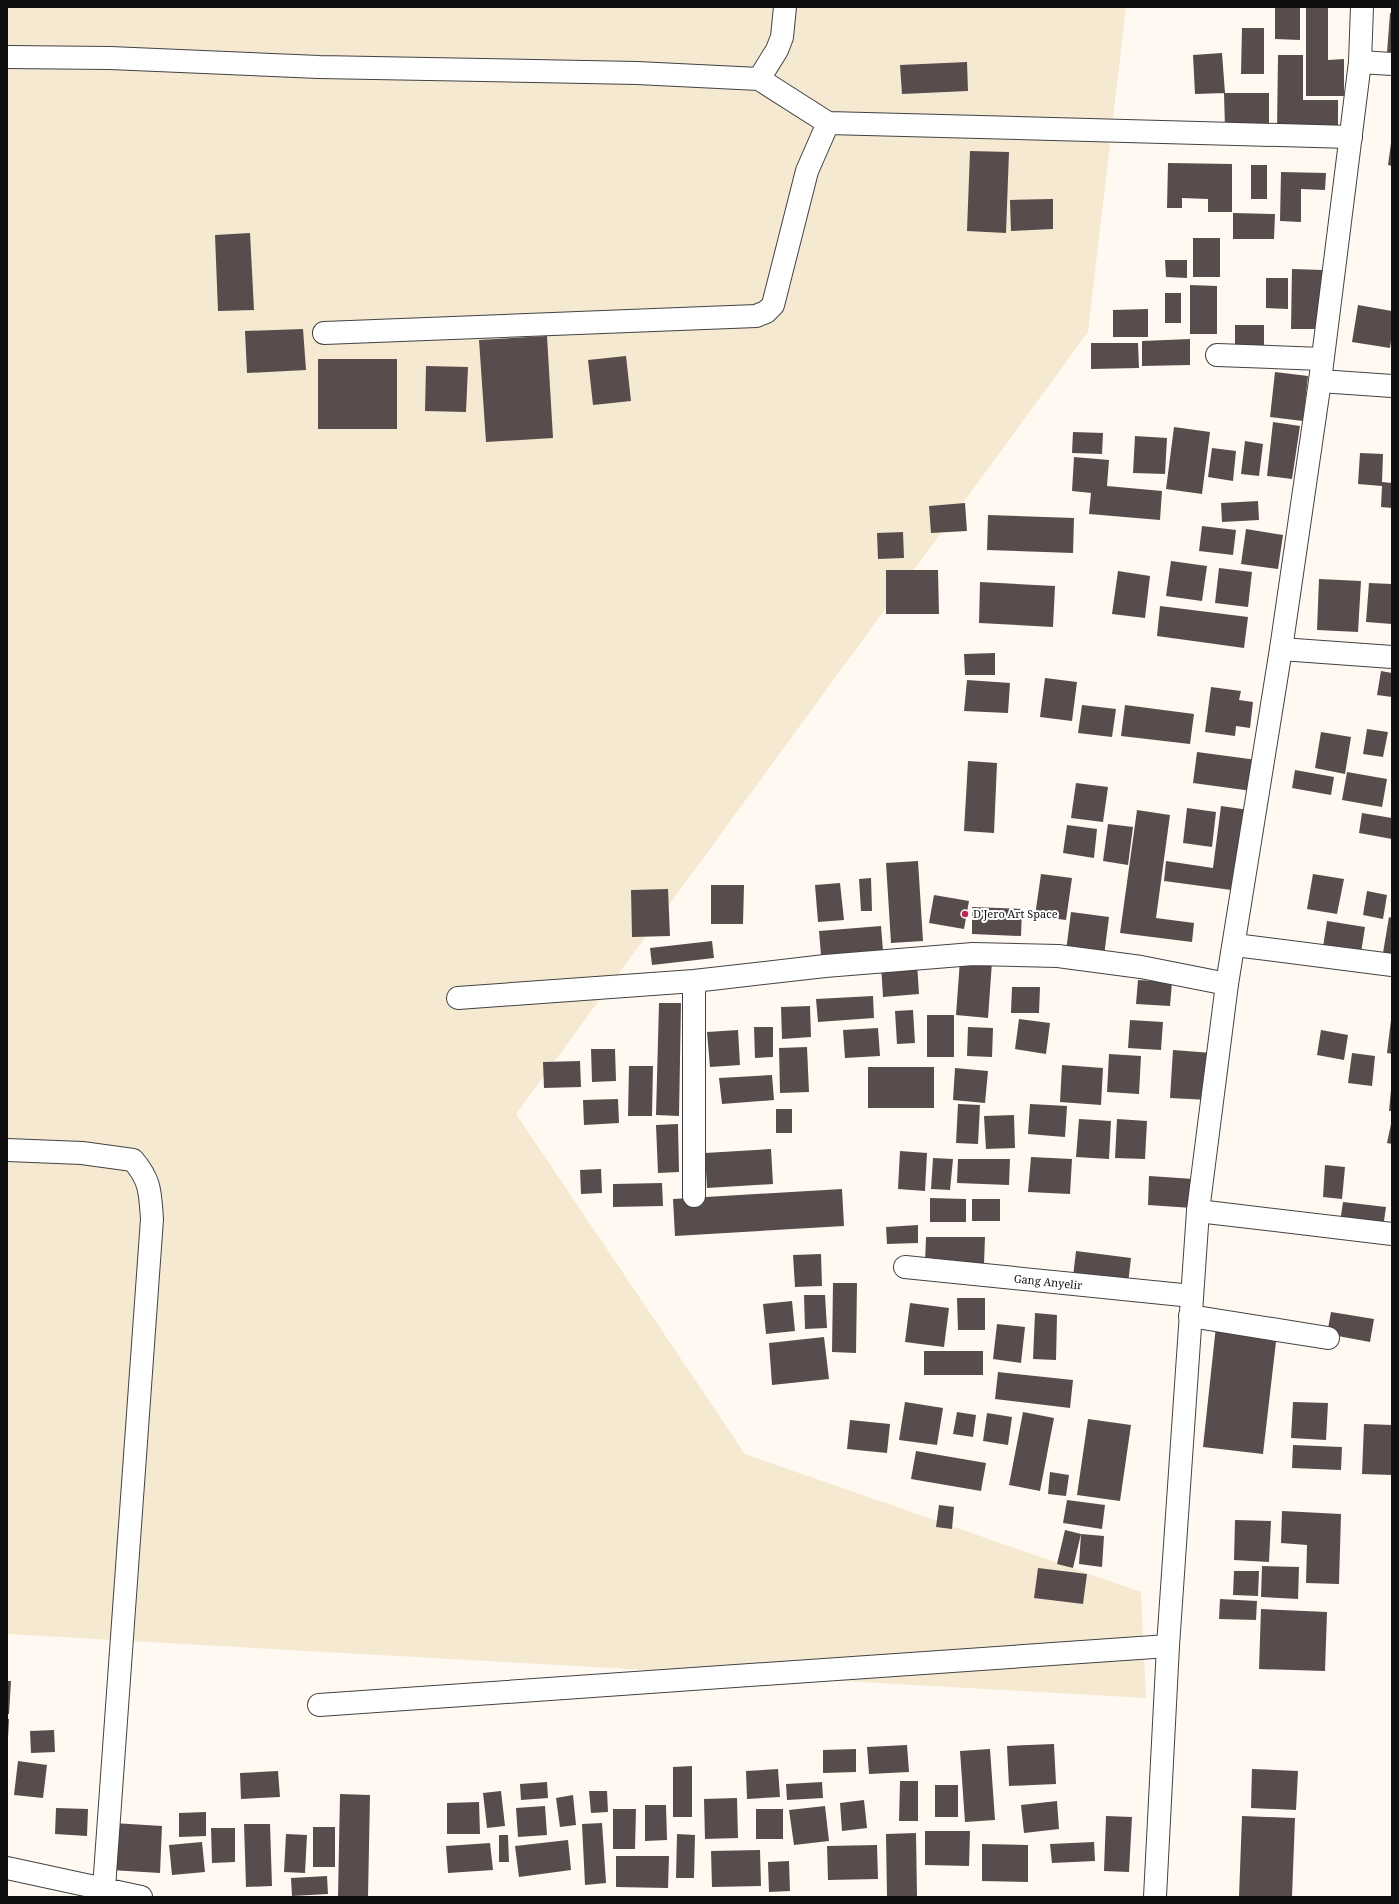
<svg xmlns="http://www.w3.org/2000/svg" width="1399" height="1904" viewBox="0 0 1399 1904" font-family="'Noto Serif',serif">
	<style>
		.farmland { fill: #f5e9d2 }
		.building { fill: #584d4c }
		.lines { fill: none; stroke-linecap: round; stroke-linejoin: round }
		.minor-casing { stroke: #424242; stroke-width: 24 }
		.tertiary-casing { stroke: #424242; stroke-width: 24 }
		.minor { stroke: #fff; stroke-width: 22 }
		.tertiary { stroke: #fff; stroke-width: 22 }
		.poi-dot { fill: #c02753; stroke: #fff; stroke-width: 1.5 }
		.labels { text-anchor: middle; stroke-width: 4; stroke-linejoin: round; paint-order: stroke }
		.poi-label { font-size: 11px; fill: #0f0f0f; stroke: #fff; text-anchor: start }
		.street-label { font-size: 11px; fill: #0f0f0f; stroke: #fff }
	</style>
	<rect width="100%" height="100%" fill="#fff9f2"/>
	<path class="farmland" d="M7,7H1126L1088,332L516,1114L745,1454L1141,1592L1146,1698L7,1634Z"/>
	<path class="building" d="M1275,7H1300V40L1275,39Z
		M1306,7H1328V60L1344,59V96H1306Z
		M1390,13H1392V54L1387,53Z
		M1242,28H1264V74H1241Z
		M1222,53L1225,93L1195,94L1193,55Z
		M1278,55H1303V100H1338V131H1277Z
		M967,62L968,91L902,94L900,65Z
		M1224,93H1269V127L1225,128Z
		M1391,143H1392V166L1388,165Z
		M970,151L1009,152L1006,233L967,231Z
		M1168,163L1232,164V212H1208V199L1182,198V208H1167Z
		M1251,165H1267V199H1251Z
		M1281,172L1326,173L1325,190L1301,189V222L1280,221Z
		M1053,199V229L1011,231L1010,200Z
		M1233,213L1275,214L1274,239H1233Z
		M250,233L254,310L218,311L215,235Z
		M1193,238H1220V277H1193Z
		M1165,260H1187V278L1166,277Z
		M1292,269L1323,270V329H1291Z
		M1266,278H1288V309L1266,308Z
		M1190,285L1217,286V334H1190Z
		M1165,293H1181V323H1165Z
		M1358,305L1392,311V333L1390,348L1352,342Z
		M1148,309V337H1113V310Z
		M1235,325H1264V351L1235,350Z
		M303,329L306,370L247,373L245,331Z
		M547,336L553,438L486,442L479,340Z
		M1190,339V365L1142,366V341Z
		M1091,343H1138L1139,368L1091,369Z
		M626,356L631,401L593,405L588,360Z
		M318,359H397V429H318Z
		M426,366L468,367L466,412L425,411Z
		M1275,372L1308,376L1303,421L1270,417Z
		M1273,422L1300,426L1292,479L1267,476Z
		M1174,427L1210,432L1202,494L1166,489Z
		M1073,432L1103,433L1102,454L1072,453Z
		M1135,436L1167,438L1165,474L1133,473Z
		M1245,441L1263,444L1259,476L1241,474Z
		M1212,448L1236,451L1233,481L1208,477Z
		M1360,453L1383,454L1382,482L1392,483V508L1381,507L1382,486L1358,484Z
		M1074,457L1109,460L1107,486L1162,491L1160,520L1089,514L1091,493L1072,491Z
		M1258,501L1259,520L1222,522L1221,503Z
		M965,503L967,531L931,533L929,506Z
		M988,515L1074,518L1073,553L987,550Z
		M1202,526L1236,530L1233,555L1199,551Z
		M1246,529L1283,535L1278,569L1241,564Z
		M903,532L904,558L878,559L877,533Z
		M1171,561L1207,566L1202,601L1166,596Z
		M1219,568L1252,572L1248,607L1215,603Z
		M886,570H938L939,614H886Z
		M1118,571L1150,576L1145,618L1112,614Z
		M1319,579L1361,581L1358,632L1317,630Z
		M980,582L1055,586L1053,627L979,623Z
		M1369,583L1392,584V624L1366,622Z
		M1160,606L1248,617L1244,648L1157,636Z
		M995,653V675H965L964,654Z
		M1381,671L1392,673V697L1377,695Z
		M1045,678L1077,682L1072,721L1040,717Z
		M967,680L1010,683L1008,713L964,711Z
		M1211,687L1241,691L1239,700L1253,702L1250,728L1236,726L1235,736L1205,732Z
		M1082,705L1116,709L1112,737L1078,733Z
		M1125,705L1194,714L1190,744L1121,736Z
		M1367,729L1388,732L1383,757L1363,754Z
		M1321,732L1351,737L1345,774L1315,768Z
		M1197,752L1257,760L1252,791L1193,783Z
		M968,761L997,763L994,833L964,831Z
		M1295,770L1334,777L1331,795L1292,788Z
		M1347,772L1387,779L1382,807L1342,800Z
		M1076,783L1108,787L1103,822L1071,818Z
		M1221,806L1249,810L1239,891L1164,881L1166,861L1213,868Z
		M1187,808L1216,812L1212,847L1183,843Z
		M1137,810L1170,815L1156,918L1194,923L1192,942L1120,933Z
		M1362,813L1392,818V839L1359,833Z
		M1108,824L1133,827L1128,865L1103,861Z
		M1067,825L1097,829L1094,858L1063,853Z
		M918,861L923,941L891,943L886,863Z
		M1041,874L1072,878L1066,920L1035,916Z
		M1313,874L1344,879L1337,914L1307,909Z
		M871,878L872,911H861L859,879Z
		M840,883L844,920L818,922L815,885Z
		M711,885H744L743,924H711Z
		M668,889L670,936L632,937L631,890Z
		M1367,891L1387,895L1383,919L1363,915Z
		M934,895L969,901L964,929L929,923Z
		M972,907L1022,909L1021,936L972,934Z
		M1071,912L1109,917L1104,956L1066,951Z
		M1389,917L1392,918V954L1383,953Z
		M1327,921L1365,927L1361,953L1323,947Z
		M881,926L883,951L821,955L819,931Z
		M712,941L714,958L652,965L650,948Z
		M960,960L992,962L988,1018L956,1015Z
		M917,963L919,994L883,997L881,965Z
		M1138,980L1172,982L1170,1006L1136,1004Z
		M1012,987H1040L1039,1013H1011Z
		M873,996L874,1018L818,1022L816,999Z
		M659,1003H681L679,1116L656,1115Z
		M810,1006L811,1037L782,1039L781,1007Z
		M913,1010L915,1043L897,1044L895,1011Z
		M927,1015H954V1057H927Z
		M1019,1019L1050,1023L1046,1054L1015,1049Z
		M1130,1020L1163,1022L1161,1050L1128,1048Z
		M1391,1020H1392V1054L1387,1053Z
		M754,1027H773V1057L755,1058Z
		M968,1027L993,1028L992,1057L967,1056Z
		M878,1028L880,1056L845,1058L843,1030Z
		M738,1030L740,1065L710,1067L707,1032Z
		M1321,1030L1348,1035L1344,1060L1317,1055Z
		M807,1047L809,1092L780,1093L779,1048Z
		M591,1049H615L616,1081L592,1082Z
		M1173,1050L1212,1053L1209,1100L1170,1098Z
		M1352,1053L1375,1056L1372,1086L1348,1083Z
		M1109,1054L1141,1056L1139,1094L1107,1092Z
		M580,1061L581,1087L544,1088L543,1062Z
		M1062,1065L1103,1068L1101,1105L1060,1102Z
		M629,1066H653L652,1116H628Z
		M868,1067H934V1108H868Z
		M955,1068L988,1071L985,1103L953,1100Z
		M772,1075L774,1100L722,1104L719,1078Z
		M1391,1090H1392V1111H1389Z
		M618,1099L619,1123L584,1125L583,1100Z
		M958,1104L980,1105L978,1144L956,1143Z
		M1030,1104L1067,1106L1065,1137L1028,1134Z
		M776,1109H792V1133H776Z
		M1014,1115L1015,1148L986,1149L984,1116Z
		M1079,1119L1111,1121L1109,1159L1076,1157Z
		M1117,1119L1147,1121L1145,1159L1115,1158Z
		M678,1124L679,1172L658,1173L656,1125Z
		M1391,1124H1392V1144L1387,1143Z
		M771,1149L773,1184L707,1188L705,1153Z
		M900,1151L927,1153L925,1191L898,1189Z
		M1031,1157L1072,1159L1070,1194L1028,1192Z
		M933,1158L953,1159L950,1190L931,1189Z
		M958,1159H1010L1009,1185L957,1183Z
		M1325,1165L1345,1167L1342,1199L1323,1197Z
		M601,1169L602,1193L581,1194L580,1170Z
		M1149,1176L1194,1179L1192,1208L1148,1205Z
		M662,1183L663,1206L613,1207V1184Z
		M842,1189L844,1226L675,1236L673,1199Z
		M930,1198L966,1199V1222H930Z
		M972,1199H1000V1221H972Z
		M1343,1202L1386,1207L1383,1228L1340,1222Z
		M918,1225V1243L887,1244L886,1227Z
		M926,1237H985L984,1264L925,1263Z
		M1076,1251L1131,1258L1128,1284L1073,1277Z
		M821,1254L822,1286L795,1287L793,1255Z
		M833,1283H857L856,1353L832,1352Z
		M804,1295H825L827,1328L805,1329Z
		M957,1298H985V1330H958Z
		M792,1301L795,1331L766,1334L763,1304Z
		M910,1303L949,1308L944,1347L905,1342Z
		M1331,1312L1374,1319L1370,1342L1327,1334Z
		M1035,1313L1057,1315L1056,1360L1033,1359Z
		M997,1324L1025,1327L1021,1363L993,1359Z
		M1216,1326L1277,1333L1263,1454L1203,1447Z
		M824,1337L829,1379L772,1385L769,1343Z
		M924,1351H983V1375H924Z
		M998,1372L1073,1380L1070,1408L995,1399Z
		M905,1402L943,1408L937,1445L899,1440Z
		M1293,1402L1328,1403L1326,1440L1291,1438Z
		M957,1412L976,1415L973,1437L953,1434Z
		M1023,1412L1054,1418L1040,1491L1009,1485Z
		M987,1413L1012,1417L1008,1445L983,1441Z
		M1088,1419L1131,1425L1120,1501L1077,1495Z
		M850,1420L890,1424L887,1453L847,1449Z
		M1364,1424L1392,1425V1475L1362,1474Z
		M1293,1445L1342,1447L1341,1470L1292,1468Z
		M916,1451L986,1463L981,1491L911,1479Z
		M1050,1472L1069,1475L1066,1496L1048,1494Z
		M1067,1500L1105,1505L1102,1529L1063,1523Z
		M939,1505L954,1507L952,1529L936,1527Z
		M1282,1511L1341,1514L1339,1584L1306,1583L1307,1545L1281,1543Z
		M1235,1520L1271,1521L1269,1562L1234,1560Z
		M1065,1530L1081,1534L1073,1568L1057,1564Z
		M1081,1534L1104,1536L1102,1567L1079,1564Z
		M1262,1566L1299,1567L1298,1599L1261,1597Z
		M1038,1568L1087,1574L1083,1604L1034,1598Z
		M1234,1571H1259L1258,1596L1233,1595Z
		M1220,1599L1257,1601L1256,1620L1219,1619Z
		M1261,1609L1327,1612L1325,1671L1259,1669Z
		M7,1681H11L9,1714H7Z
		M7,1719H9L8,1738H7Z
		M54,1730L55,1752L31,1753L30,1731Z
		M1054,1744L1056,1784L1009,1786L1007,1746Z
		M907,1745L909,1772L869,1774L867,1747Z
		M856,1749V1772L823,1773V1750Z
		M990,1749L995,1820L965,1822L960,1751Z
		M18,1761L47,1765L43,1798L14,1795Z
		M692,1766V1817H673V1767Z
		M778,1769L780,1797L747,1799L746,1771Z
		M1252,1769L1298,1771L1296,1810L1251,1808Z
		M278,1771L280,1797L241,1799L240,1773Z
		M900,1781H918V1821H899Z
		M547,1782L548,1798L521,1800L520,1784Z
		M822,1782L823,1798L787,1800L786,1784Z
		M935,1785H958V1817H935Z
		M501,1791L505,1826L487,1828L483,1793Z
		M589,1791H607L608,1812L591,1813Z
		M340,1794L370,1795L368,1897H338Z
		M573,1795L576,1825L560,1827L556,1798Z
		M737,1798L738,1838L705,1839L704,1799Z
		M864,1800L867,1828L842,1831L840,1803Z
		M1057,1801L1059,1829L1024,1833L1021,1805Z
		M479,1802L480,1834H447V1803Z
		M645,1805H666L667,1840L645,1841Z
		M545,1806L547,1835L518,1837L516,1808Z
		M825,1806L829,1841L794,1845L789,1810Z
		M56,1808L88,1809L87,1836L55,1834Z
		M613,1809H636L635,1849H613Z
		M756,1809H783V1839H756Z
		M206,1812V1836L179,1837V1813Z
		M1106,1816L1132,1817L1129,1872L1104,1871Z
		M1242,1816L1295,1818L1292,1897H1239Z
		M113,1823L162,1826L160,1873L111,1870Z
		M602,1823L606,1883L585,1885L582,1824Z
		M244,1824H270L272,1886L246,1887Z
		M313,1827H335V1867H313Z
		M211,1828H235V1862L212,1863Z
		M925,1831H970L969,1866L925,1865Z
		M916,1833L917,1896L887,1897L886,1834Z
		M286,1834L307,1835L305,1873L284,1872Z
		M677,1834L695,1835L694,1878H676Z
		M499,1835H508L509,1862H499Z
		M568,1840L571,1870L519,1877L515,1846Z
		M202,1842L205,1872L172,1875L169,1845Z
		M1094,1842L1095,1861L1052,1863L1050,1844Z
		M490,1843L493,1870L448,1873L446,1846Z
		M982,1844L1028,1845V1882L982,1881Z
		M877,1845L878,1879L828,1880L827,1846Z
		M760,1850L761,1886L712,1887L711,1851Z
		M616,1856H669L668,1888L616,1887Z
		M789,1861L790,1891L769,1892L768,1862Z
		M327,1876L328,1894L292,1896L291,1878Z"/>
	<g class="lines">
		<defs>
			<path id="minor" d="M7,57L110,58L319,67L637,73L759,79L828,123L1351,137
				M1360,62L1392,64
				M759,79L777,50L782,37L785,7
				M324,333L756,316L766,312L773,305L807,171L828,123
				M1217,355L1322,359
				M1320,381L1392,386
				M1281,649L1392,657
				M1235,945L1392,965
				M694,981V1196
				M458,998L694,981L825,966L973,954L1058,956L1141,967L1227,984
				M7,1150L82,1153L133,1160C151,1181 150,1193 152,1219L104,1888
				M1198,1211L1392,1234
				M905,1267L1192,1296
				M1190,1316L1328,1338
				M319,1705L1168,1646
				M7,1868L141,1897"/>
			<path id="tertiary" d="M1155,1897L1168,1646L1198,1211L1227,984L1281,649L1320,381L1360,62L1362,7"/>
		</defs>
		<use href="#minor" class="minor-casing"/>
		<use href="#tertiary" class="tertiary-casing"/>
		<use href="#minor" class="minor"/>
		<use href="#tertiary" class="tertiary"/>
	</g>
	<circle class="poi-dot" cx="965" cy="914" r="4"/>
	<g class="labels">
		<g class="poi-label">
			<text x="973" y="918">D'Jero Art Space</text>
		</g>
		<g class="street-label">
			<text transform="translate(1048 1282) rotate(6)" y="4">Gang Anyelir</text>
		</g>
	</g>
	<rect width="1399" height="1904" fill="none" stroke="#0f0f0f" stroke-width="16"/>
</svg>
